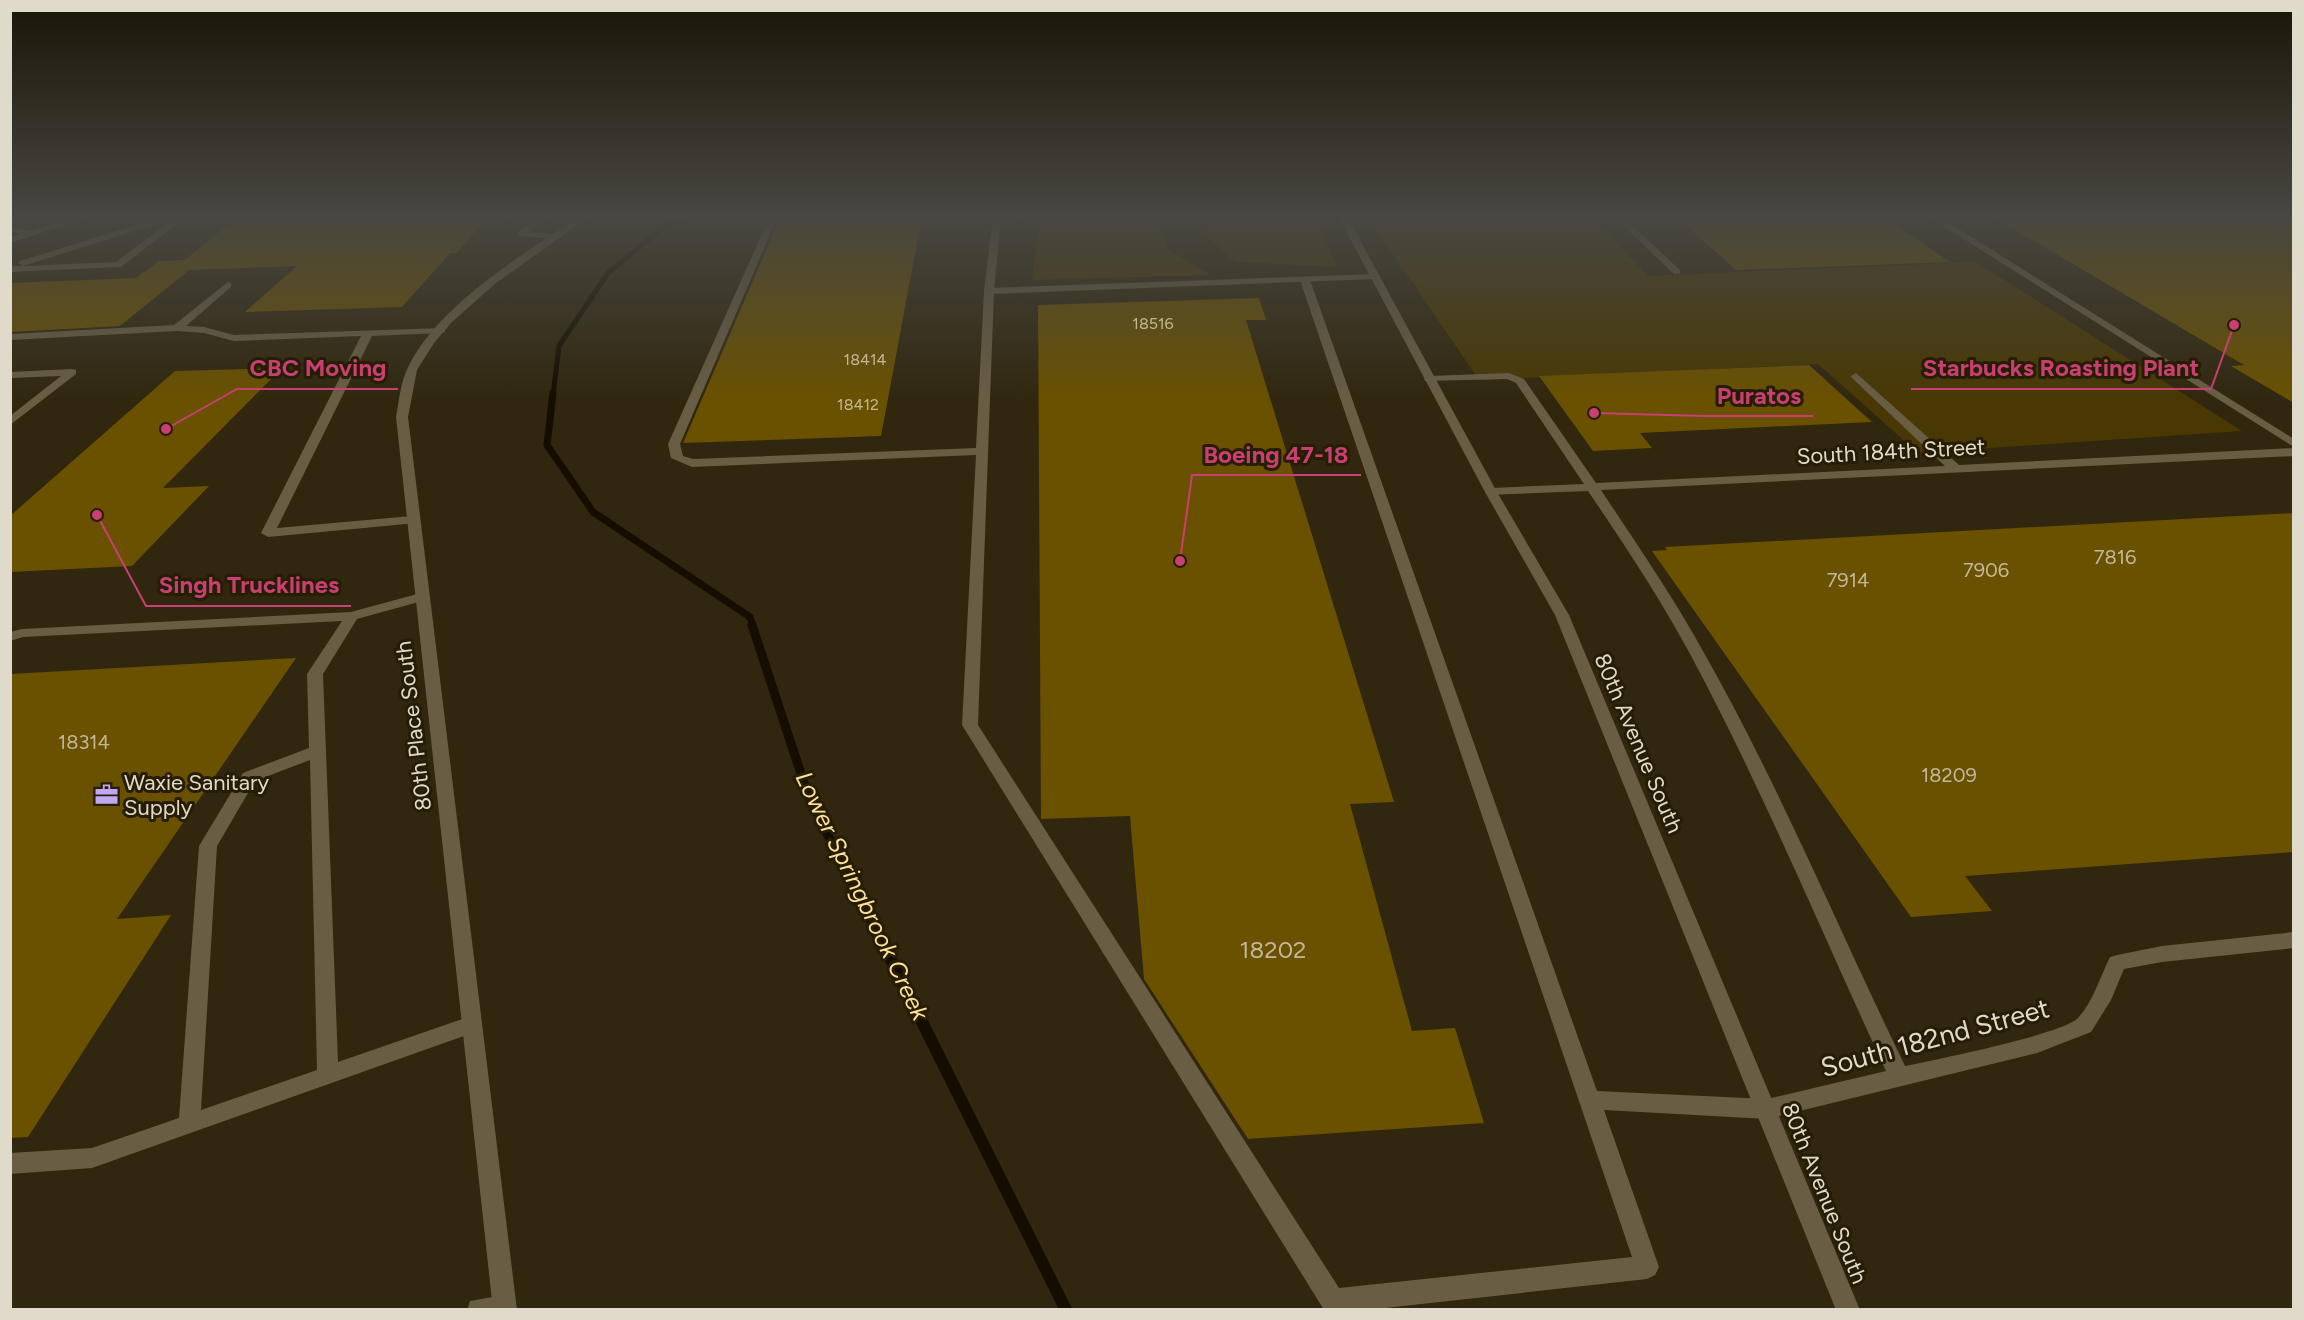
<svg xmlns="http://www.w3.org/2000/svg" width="2304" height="1320" viewBox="0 0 2304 1320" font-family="Figtree,sans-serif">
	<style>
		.green { fill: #493803 }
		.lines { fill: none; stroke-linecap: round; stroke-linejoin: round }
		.stream-far3 { stroke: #140d00; stroke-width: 5 }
		.stream-far2 { stroke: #140d00; stroke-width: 7 }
		.stream-far1 { stroke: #140d00; stroke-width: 9 }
		.stream { stroke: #140d00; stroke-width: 12 }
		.building { fill: #6a5100 }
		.lane { fill: #695e44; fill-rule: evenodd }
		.street { fill: #695e44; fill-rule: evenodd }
		.secondary { fill: #695e44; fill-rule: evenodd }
		.labels { text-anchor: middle; stroke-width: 6; stroke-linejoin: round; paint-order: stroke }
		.far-number-label { font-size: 16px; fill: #c2b898 }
		.number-label { font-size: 20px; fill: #c2b898 }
		.street-label { font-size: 22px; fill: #e0dacb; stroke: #261d05 }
		.poi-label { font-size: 22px; fill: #e0dacb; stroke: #261d05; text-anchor: start }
		.water-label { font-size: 24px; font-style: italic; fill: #fee097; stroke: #261d05 }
		.near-number-label { font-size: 24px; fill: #c2b898 }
		.near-street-label { font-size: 27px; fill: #e0dacb; stroke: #261d05 }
		.leader { fill: none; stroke: #c83f71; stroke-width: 2 }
		.callout-dot { fill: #c83f71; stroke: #261d05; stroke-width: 2 }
		.callout-label { font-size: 24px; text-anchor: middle; font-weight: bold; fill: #c83f71; stroke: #261d05; stroke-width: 6; stroke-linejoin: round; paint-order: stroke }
	</style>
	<rect width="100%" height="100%" fill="#30270e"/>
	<path class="green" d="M1040,216H1153L1168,249L1210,275L1032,280Z
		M1221,216H1313L1338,267L1235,262L1200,230Z
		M1367,216H1592L1648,276L1976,262L2242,431L1918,453L1818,364L1479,380Z"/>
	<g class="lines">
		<path class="stream-far3" d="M553,395L559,346L608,273L661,229L688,216"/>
		<path class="stream-far2" d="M553,393L547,445L593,512L750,617L753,626"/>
		<path class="stream-far1" d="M752,625L808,795L874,928"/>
		<path class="stream" d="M874,926L1066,1310"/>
	</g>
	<path class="building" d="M239,216H489L457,253H450L402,307L245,312L297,266L189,270L120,326L10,332V283L136,278L159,261L185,260Z
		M922,216L881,436L683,443L780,218Z
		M1675,216H1882L1950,262L1736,270Z
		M1992,216H2294V403L2231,366L2244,365Z
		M1259,298L1266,320H1246L1394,802L1350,804L1412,1031L1455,1028L1484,1123L1248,1139L1144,979L1130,816L1041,819L1038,305Z
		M1809,365L1872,422L1640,433L1652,448L1593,451L1539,376Z
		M282,368L163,488L209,486L132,566L10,572V516L175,371Z
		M2294,513V852L1965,876L1992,911L1911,917L1652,551L1667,550L1665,547Z
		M296,658L117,919L171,915L28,1137L10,1138V674Z"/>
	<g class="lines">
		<path class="lane" d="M165,216H187L121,267L10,272V266H23L18,263L20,261ZM173,219L116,262L23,266L26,265Z
			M540,216H550L529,232L556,234L559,235V239L518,236V232Z
			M770,216H778L680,444L683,456L693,459L976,448L984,291L993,216H1001L994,291L978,725L1339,1288L1632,1257L1300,280L1302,278L1310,280L1597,1091L1767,1099L1886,1071C1821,931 1762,788 1689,652C1659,597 1624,544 1588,491L1487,495L1485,492L1491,488L1584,484L1516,383L1507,379L1425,381L1424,379L1429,376L1509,373L1524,379L1596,483L1945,466L1852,378L1851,376L1856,373L1959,465L2294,448V456L1601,490C1636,543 1672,595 1703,651C1779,785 1838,928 1905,1066C1934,1060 2063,1034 2078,1018C2093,1002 2100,977 2110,957L2117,955L2162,946L2294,932V948L2162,962L2124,969L2111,1000L2091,1032L2037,1053L1767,1119L1604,1110L1659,1267L1655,1275L1647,1279L1367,1310H1324L962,725L976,455L692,467L671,458L668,444Z
			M1613,216H1622L1680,270V274H1674Z
			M1927,216H1938L2294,439V447Z
			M228,282L231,283V287L186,326L204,327L234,335L445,328V332L441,333L372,336L277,528L412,516L418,520L417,523L268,537L261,533L361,336L234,341L204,333L177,331L10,340V334L174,325Z
			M72,369L76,370V374L10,425V416L61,376L10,378V372Z
			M421,593L426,594L428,597L426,600L357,619L323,674L338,1062L471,1016L478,1019L481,1025L478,1031L92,1168L10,1174V1153L92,1148L179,1118L199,846L243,773L309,748L307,674L342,621L23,637L10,641V632L22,629L351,612ZM310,760L317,1070L201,1110L217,846L255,781Z
			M504,1295L513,1298L515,1310H467L470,1301Z"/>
		<path class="street" d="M580,216H590L496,283L452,322L434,343L417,370L408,417L517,1310H493L396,417C399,402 400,386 406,372C433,308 524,254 580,216Z
			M10,226L32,232L33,234L29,237L10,231Z
			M1373,274L1378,277L1376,279L989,294L984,291L989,288Z"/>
		<path class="secondary" d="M79,216H94L10,243V237Z
			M1338,216H1347L1497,492L1569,615L1860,1310H1836L1555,615L1485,492Z"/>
	</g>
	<linearGradient id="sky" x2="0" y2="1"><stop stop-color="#1a1508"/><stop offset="0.54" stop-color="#484741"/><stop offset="1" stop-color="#484741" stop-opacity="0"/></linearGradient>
	<rect width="2304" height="401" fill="url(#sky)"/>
	<defs>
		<symbol id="office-bare" viewBox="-9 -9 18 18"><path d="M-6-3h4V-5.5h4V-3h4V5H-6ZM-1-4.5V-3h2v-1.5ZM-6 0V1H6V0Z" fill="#c0a8f3" stroke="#261d05" stroke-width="2.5" paint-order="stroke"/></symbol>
	</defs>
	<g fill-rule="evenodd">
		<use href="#office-bare" x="90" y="778" width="33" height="33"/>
	</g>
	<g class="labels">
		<g class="far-number-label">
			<text x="1153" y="329">18516</text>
			<text x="865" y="365">18414</text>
			<text x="858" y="410">18412</text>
		</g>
		<g class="number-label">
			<text x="2115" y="564">7816</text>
			<text x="1986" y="577">7906</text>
			<text x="1848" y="587">7914</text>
			<text x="84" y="749">18314</text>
			<text x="1949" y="782">18209</text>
		</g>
		<g class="street-label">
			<text transform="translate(1891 451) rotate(-3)" y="8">South 184th Street</text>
			<text transform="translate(413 726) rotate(-97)" y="8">80th Place South</text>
			<text transform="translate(1639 743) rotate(67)" y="8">80th Avenue South</text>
			<text transform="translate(1825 1193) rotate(68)" y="8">80th Avenue South</text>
		</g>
		<g class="poi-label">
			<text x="124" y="790">Waxie Sanitary<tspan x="124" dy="25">Supply</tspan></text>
		</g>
		<g class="water-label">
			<text transform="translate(862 896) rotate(64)" y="8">Lower Springbrook Creek</text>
		</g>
		<g class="near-number-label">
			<text x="1273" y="958">18202</text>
		</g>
		<g class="near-street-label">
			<text transform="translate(1935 1038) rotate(-15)" y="9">South 182nd Street</text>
		</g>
	</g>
	<path class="leader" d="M166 429L237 389H398M2234 325L2211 389H1911M1594 413L1705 416H1813M1180 561L1192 475H1361M97 515L146 606H351"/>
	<g class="callout-dot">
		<circle cx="166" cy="429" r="6"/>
		<circle cx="2234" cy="325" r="6"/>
		<circle cx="1594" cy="413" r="6"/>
		<circle cx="1180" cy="561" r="6"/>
		<circle cx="97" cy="515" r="6"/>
	</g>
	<g class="callout-label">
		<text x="318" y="376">CBC Moving</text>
		<text x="2061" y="376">Starbucks Roasting Plant</text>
		<text x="1759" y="404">Puratos</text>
		<text x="1276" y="463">Boeing 47-18</text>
		<text x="249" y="593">Singh Trucklines</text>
	</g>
	<rect width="2304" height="1320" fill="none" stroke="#e0dacb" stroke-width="24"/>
</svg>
